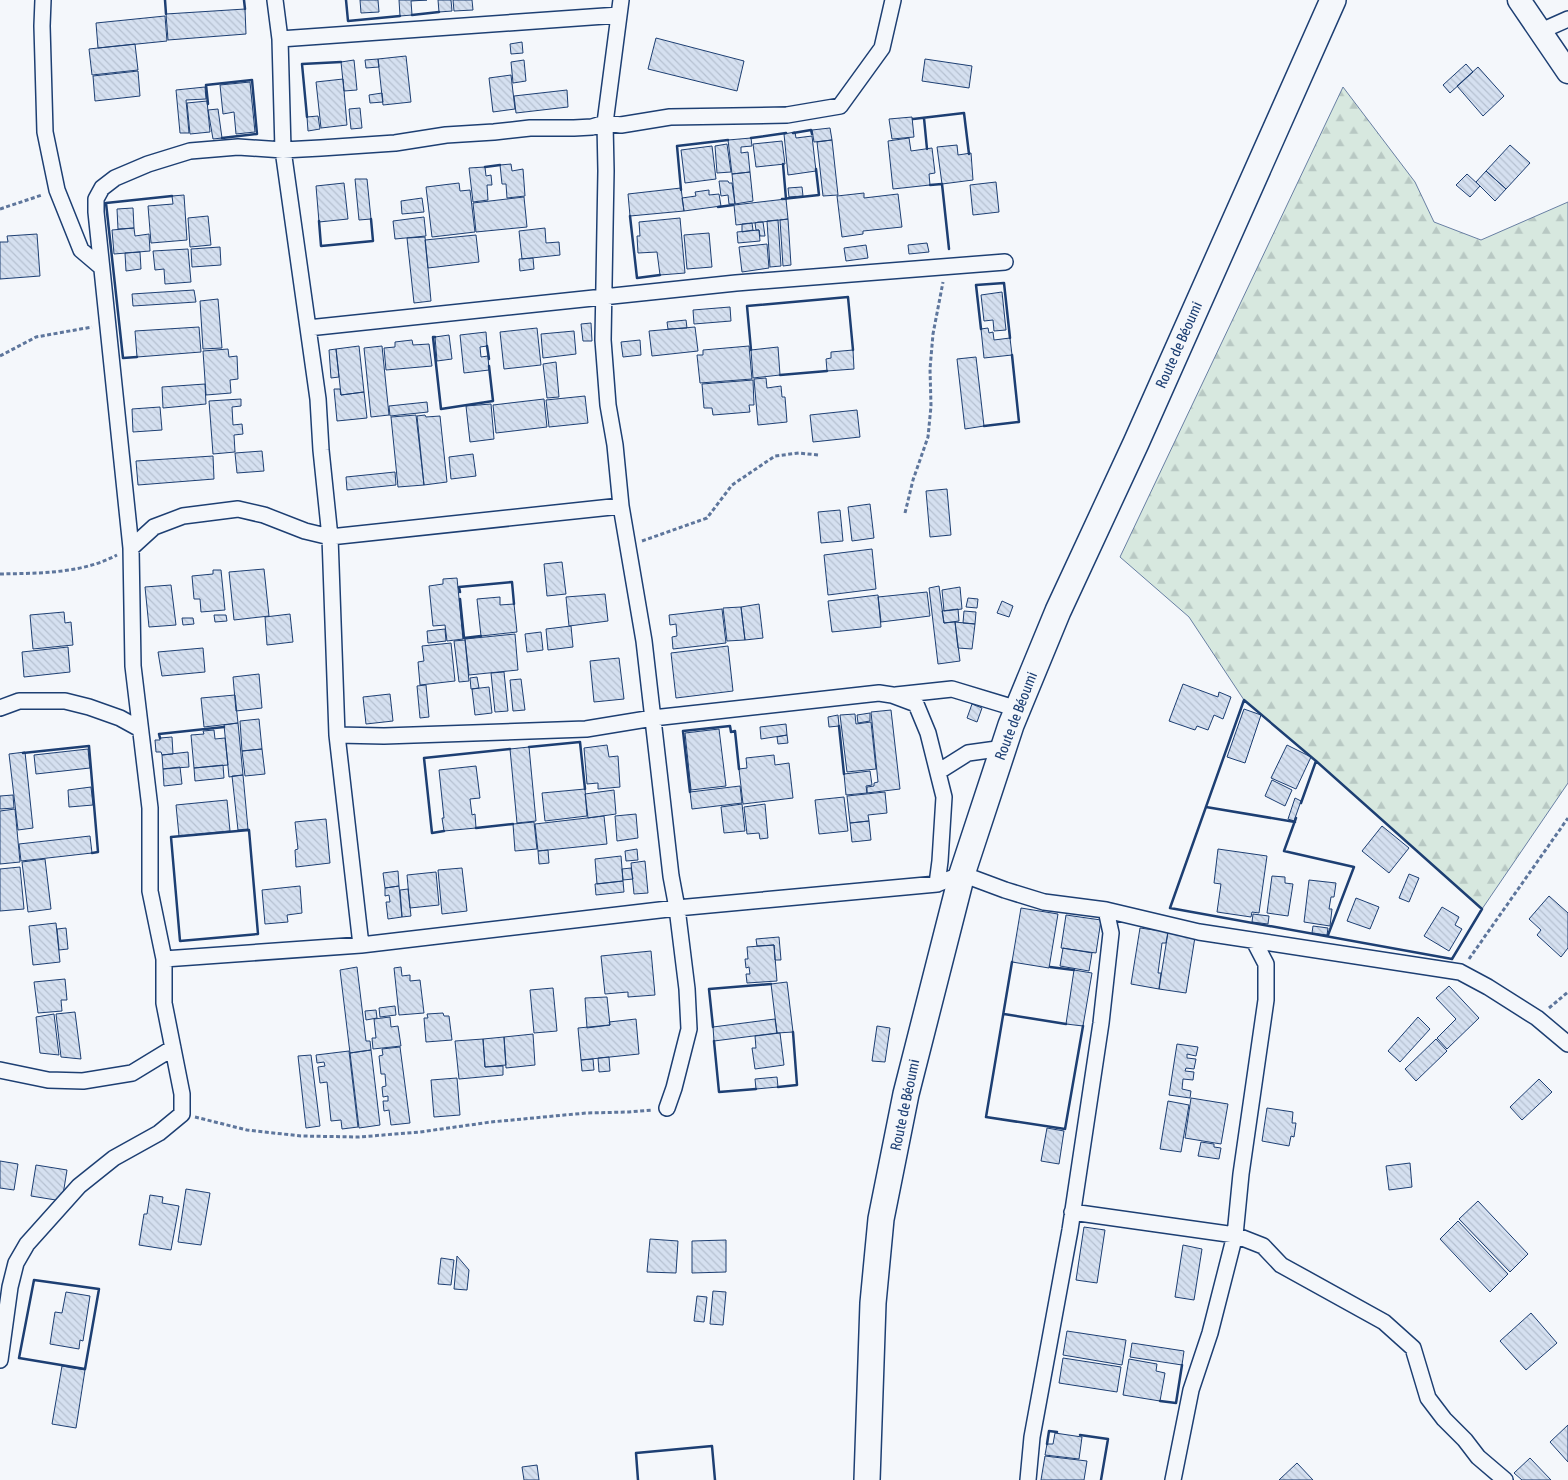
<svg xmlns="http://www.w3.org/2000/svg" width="1568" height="1480" viewBox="0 0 1568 1480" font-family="'Asap Condensed',sans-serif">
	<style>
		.forest { fill: url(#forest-firs); stroke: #687fa3 }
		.building { fill: url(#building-back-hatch); stroke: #1d3f73 }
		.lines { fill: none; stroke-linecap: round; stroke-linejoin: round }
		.street-casing { stroke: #1d3f73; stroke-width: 18 }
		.secondary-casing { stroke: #1d3f73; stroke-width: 25 }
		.primary-casing { stroke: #1d3f73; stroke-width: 28 }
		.path { stroke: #5e769c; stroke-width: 3; stroke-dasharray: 4 2.5; stroke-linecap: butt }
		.street { stroke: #f4f7fb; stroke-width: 15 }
		.secondary { stroke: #f4f7fb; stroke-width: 22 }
		.primary { stroke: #f4f7fb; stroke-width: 25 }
		.wall { stroke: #1d3f73; stroke-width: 2.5 }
		.labels { text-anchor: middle; stroke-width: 4; stroke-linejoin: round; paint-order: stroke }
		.street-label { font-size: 15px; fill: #1d3f73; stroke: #f4f7fb }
	</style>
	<defs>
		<pattern id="forest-firs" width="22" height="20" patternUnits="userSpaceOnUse" patternTransform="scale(1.25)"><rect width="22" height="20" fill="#d7e8df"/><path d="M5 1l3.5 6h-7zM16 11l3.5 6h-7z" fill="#b8c8c3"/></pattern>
		<pattern id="building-back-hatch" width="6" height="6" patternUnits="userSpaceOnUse" patternTransform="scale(1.25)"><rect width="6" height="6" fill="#d5e0f0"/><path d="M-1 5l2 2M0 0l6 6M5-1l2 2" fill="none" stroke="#b6c1d1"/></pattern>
	</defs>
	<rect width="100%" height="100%" fill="#f4f7fb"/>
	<path class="forest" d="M1343,87L1415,182L1434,222L1481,240L1568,202V783L1482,909L1316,761L1244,700L1189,617L1120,557Z"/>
	<path class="building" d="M360,0H378L379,12L361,13Z
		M399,0H427L411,1L412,15L400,16Z
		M438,0H451L452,11L439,12Z
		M453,0H472L473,10L454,11Z
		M245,9L246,34L168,40L166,14Z
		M165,16L167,41L98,48L96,23Z
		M656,38L744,61L737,91L648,69Z
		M522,42L523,53L511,54L510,44Z
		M135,44L138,70L92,75L89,49Z
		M406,56L411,102L383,105L378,59Z
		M378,59L379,67L366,68L365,60Z
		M925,59L972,66L969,88L922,81Z
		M354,60L357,90L344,91L341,62Z
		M524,60L526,81L513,83L511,62Z
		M1466,64L1473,72L1450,93L1443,85Z
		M1478,67L1504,96L1483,116L1457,86Z
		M138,71L140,96L95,101L93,76Z
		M511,75L515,109L493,112L489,78Z
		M343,79L347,125L321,128L316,82Z
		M250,82L255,132L236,134L234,112L223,114L220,85Z
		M205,87L206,99L186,100L189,133H180L176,90Z
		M567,90L568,107L516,113L514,96Z
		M382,93L383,102L370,103L369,95Z
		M207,101L210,132L190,134L187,103Z
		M360,108L362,128L351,129L349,109Z
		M218,109L222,138L213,139L208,110Z
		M318,116L320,129L308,131L307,117Z
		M912,117L914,137L892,139L889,119Z
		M830,128L832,140L814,142L812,130Z
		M795,132L796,138L812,136L816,171L788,175L784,134Z
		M751,138L752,146L741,147V153L748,152L750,172L732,174L728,140Z
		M909,138L911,151L932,148L935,173L929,174L930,185L893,189L888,141Z
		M832,140L838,195L823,196L817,142Z
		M782,141L785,164L756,167L753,144Z
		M727,144L731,172L717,173L715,146Z
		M957,145L958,155L971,153L973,180L942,184L937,147Z
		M1510,145L1530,163L1506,189L1486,171Z
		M712,146L716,179L685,183L681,150Z
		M511,164L512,171L523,169L525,196L507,198L506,184H502L500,165Z
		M485,167L486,176L491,175L492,185H487L488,200L473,202L469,168Z
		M1486,171L1506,189L1495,201L1476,182Z
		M750,172L753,201L735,204L732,174Z
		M1467,174L1480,186L1470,197L1456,185Z
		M355,179H367L371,219L359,220Z
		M719,181H728L729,183H732L735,204H729L728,195L721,196Z
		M996,182L999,212L973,215L970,185Z
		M344,183L348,219L319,222L316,186Z
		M459,183L460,191L470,190L475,232L432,237L426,187Z
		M802,187L803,196L789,197L788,188Z
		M681,188L684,211L630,216L628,194Z
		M709,190V195L719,194L721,206L684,211L682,198L696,196L695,192Z
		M864,193V198L898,194L902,227L863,231V234L842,237L837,196Z
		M184,195L187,240L151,243L148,206L173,204L172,196Z
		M524,197L527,227L476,232L473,203Z
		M422,198L424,212L402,214L401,201Z
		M786,199L788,219L736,225L734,205Z
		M133,208L134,228L118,229L117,209Z
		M208,216L211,245L190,247L188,218Z
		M424,217L426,236L395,239L393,221Z
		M680,218L685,273L660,275L657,252L638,253L637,236H640L639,222Z
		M788,219L791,265L783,266L780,220Z
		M778,220L781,266L770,267L767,221Z
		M758,222H763L765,236H760L759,230H756L755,223Z
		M752,223L753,230L742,232V224Z
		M134,228L135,236L149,234L150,251L114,254L112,230Z
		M545,228L546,243L559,242L560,255L522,259L519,231Z
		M759,230L760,241L738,243L737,232Z
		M709,233L712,267L687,269L684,235Z
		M37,234L40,276L0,279V242H8L7,236Z
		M476,235L479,262L428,268L425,240Z
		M425,237L431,301L414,303L407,238Z
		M927,243L929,252L909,254L908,245Z
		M767,244L769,268L742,272L739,247Z
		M866,245L868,258L846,261L844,248Z
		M220,247L221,265L192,267L191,249Z
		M188,249L191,282L165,284L164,269L155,270L153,251Z
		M140,252L141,269L126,271L125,253Z
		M533,258L534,269L520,271L519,259Z
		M194,290L196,302L133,306L132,294Z
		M1002,292L1006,330L994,331L993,320L984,321L981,295Z
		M218,299L222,348L203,349L200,301Z
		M730,307L731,321L694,324L693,310Z
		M686,320L687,328L668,329L667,322Z
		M591,323L592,341H583L581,324Z
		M199,327L201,352L137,357L135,331Z
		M695,327L698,351L652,356L649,331Z
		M537,328L541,365L504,369L500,332Z
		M988,328L989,333L993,332L994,340L1010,338L1012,355L984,358L981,329Z
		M574,331L576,354L543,358L541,334Z
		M486,332L487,346L480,347L481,357L488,356L489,370L464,373L460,335Z
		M449,335L452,359L437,361L435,337Z
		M412,340L413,345L429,344L432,366L386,370L384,348L395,347V342Z
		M640,340L641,355L623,357L621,342Z
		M359,346L364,392L341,395L336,349Z
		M382,346L389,415L371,417L364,348Z
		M749,346L752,379L700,383L697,355H703V350Z
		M778,347L780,375L753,378L751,350Z
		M228,349L229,357L237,356L238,379L230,380L231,393L206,395L203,351Z
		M336,349L339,377L331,378L329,350Z
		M853,350L854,369L827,371L826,359L831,358V352Z
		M976,357L984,426L965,429L957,359Z
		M556,362L559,397L547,398L543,364Z
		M766,378L767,388L781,386L782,397H785L787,422L758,425L754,379Z
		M753,380L754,405H749L750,412L713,415L712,408H704L702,384Z
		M205,384L206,404L163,408L162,387Z
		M334,389H340L341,395L364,392L367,418L337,421Z
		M585,396L588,423L549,427L546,400Z
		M241,399V406L232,407L233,425L242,424L243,434L234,435L235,452L213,454L209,401Z
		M544,399L547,427L496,433L493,405Z
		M427,402L428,412L390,416L389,406Z
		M491,404L494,439L470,442L466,406Z
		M160,407L162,430L133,432L132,409Z
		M857,410L860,437L813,442L810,415Z
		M416,415L424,485L398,487L391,417Z
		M425,415L426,417L440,416L447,482L424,485L417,416Z
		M262,451L264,471L237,473L235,453Z
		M473,454L476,476L451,479L449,457Z
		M213,456L214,479L138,485L136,461Z
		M395,472L396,485L347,490L346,477Z
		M947,489L951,535L930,537L926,491Z
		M870,504L874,538L852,541L848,507Z
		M840,510L843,541L821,543L818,512Z
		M872,549L876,589L828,595L824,555Z
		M562,562L566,594L547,596L544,564Z
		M264,569L269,616L234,620L229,572Z
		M213,570H221L225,610L201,612L200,599H194L192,576L213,574Z
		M457,578L463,639L447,641L445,625L433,626L429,586L443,584V579Z
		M171,585L176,625L149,627L145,587Z
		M939,586L944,623L955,622L960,661L938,664L929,588Z
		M960,587L962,609L944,611L942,590Z
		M927,592L930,616L881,622L878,597Z
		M605,594L608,621L569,626L566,597Z
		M878,595L881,627L832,632L828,601Z
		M500,597V605L514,604L517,632L481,636L477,599Z
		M968,598L978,599L977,608L966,607Z
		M1002,601L1013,606L1009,617L997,613Z
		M759,604L763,638L745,640L741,607Z
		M741,607L745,640L727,641L723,608Z
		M722,609L726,643L673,649L672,637L677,636L676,624L670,625L669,615Z
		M958,609L959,621L944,623L942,611Z
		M964,611L976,612L975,624L963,623Z
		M64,612L65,623L71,622L73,645L33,649L30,615Z
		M290,614L293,642L267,645L265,617Z
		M214,615H226L227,621L215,622Z
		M182,618H193L194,624L183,625Z
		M955,622L975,624L972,649L958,648Z
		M571,626L573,647L548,650L546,629Z
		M445,629L446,641L428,643L427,631Z
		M541,632L543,650L527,652L525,634Z
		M515,634L518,670L469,675L465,639Z
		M465,640L469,681L459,682L454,641Z
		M451,643L455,681L420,685L418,662L424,661L422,646Z
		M728,646L733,691L676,698L671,653Z
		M68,647L70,672L24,677L22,652Z
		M203,648L205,672L162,676L158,652Z
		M619,658L624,699L594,702L590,661Z
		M504,672L508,711L495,712L491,673Z
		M259,674L262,708L236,711L233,677Z
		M477,677L479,688L471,689L470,678Z
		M521,679L525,710L513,711L510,680Z
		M1183,684L1218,697L1219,692L1231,697L1223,719L1214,715L1208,730L1197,726L1195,730L1169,721Z
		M426,685L429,717L420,718L417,686Z
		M489,687L492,713L475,715L472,689Z
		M390,694L393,721L366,724L363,697Z
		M235,695L238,723L204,727L201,698Z
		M972,704L982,708L977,722L967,718Z
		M1244,709L1261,715L1245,763L1227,757Z
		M891,710L900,789L867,793V787L874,786V783L878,782L871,712Z
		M870,713V721L858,723L857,715Z
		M855,714L856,724L871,722L876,769L847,772L840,715Z
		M838,715L839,726L829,727L828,717Z
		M259,719L262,749L242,751L240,721Z
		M238,723L243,775L229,777L224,725Z
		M786,724L787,735L761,739L760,727Z
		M719,729L726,786L691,790L685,733Z
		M214,730L215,739L225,738L228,765L194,768L191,735L204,734L203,731Z
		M787,735L788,743L778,744L777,737Z
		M172,737L173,754L162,755L161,752H156L155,740H160V738Z
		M607,745L609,757L618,756L620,787L598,789V783L587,784L584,748Z
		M1287,745L1311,757L1296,789L1271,778Z
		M529,747L536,821L517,823L510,749Z
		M88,749L90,768L36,774L34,755Z
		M262,749L265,774L245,776L242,751Z
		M25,752L33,828L18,830L9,754Z
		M188,752L189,767L163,769L162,755Z
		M774,755L775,765L789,763L793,798L743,804L739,769L747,768L746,758Z
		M223,765L224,778L195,781L194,768Z
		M476,766L480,798L470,799L472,815L475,814L476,828L444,831L442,818H444L439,770Z
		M180,767L182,784L164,786L163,769Z
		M870,771L872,785L866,786L867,793L846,795L844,774Z
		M243,775L248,829L238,830L232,776Z
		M1272,780L1292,790L1285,806L1265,796Z
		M740,786L742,803L692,809L690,792Z
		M91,787L93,805L69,807L68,790Z
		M585,789L587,816L545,821L542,793Z
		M614,790L616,814L588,818L585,794Z
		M885,792L887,813L868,815L869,821L850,823L847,796Z
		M13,795L14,808L0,809V796Z
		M844,797L848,831L819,834L815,800Z
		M1295,798L1301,801L1294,821L1288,819Z
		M227,800L230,831L179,836L176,805Z
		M742,804L745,831L724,833L721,807Z
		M765,804L768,838L760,839L759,833L747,834L744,807Z
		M15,809L20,862L0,864V811Z
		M636,814L638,838L617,841L615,816Z
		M604,816L607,844L538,851L535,824Z
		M326,819L330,863L296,867L295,850L298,849L295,822Z
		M869,821L871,840L852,842L850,823Z
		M534,822L537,849L515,851L513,824Z
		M1382,826L1409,848L1389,873L1362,851Z
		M90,836L92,853L21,861L19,844Z
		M637,849L638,860L626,861L625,851Z
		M1218,849L1267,856L1259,913L1252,912L1251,917L1217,912L1221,884L1214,883Z
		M548,850L549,863L539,864L538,851Z
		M621,856L623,881L597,884L595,859Z
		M45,859L51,909L28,912L22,862Z
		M645,861L648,893L634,894L631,863Z
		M20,867L24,909L0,911V869Z
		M462,868L467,911L442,914L438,870Z
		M631,868L633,879L623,880L622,869Z
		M398,871L399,886L385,888L383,873Z
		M436,872L439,905L410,908L407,875Z
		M1409,874L1419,878L1409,902L1399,898Z
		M1272,876L1285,877V883L1293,884L1288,916L1267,913Z
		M1309,880L1336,883L1334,897H1331L1329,909H1332L1330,926L1304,922Z
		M623,881L624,892L596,895L595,884Z
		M300,886L302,913L287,915L288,922L265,924L262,890Z
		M399,886L402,917L388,919L386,902H390L389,895L385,896V888Z
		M408,889L411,916L402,917L400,890Z
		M1549,896L1568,913V948L1561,957L1537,935L1541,930L1529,919Z
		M1356,898L1379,907L1370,929L1347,921Z
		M1442,907L1459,917L1455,925L1462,929L1449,951L1424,936Z
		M1021,908L1058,914L1049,968L1012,962Z
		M1253,914L1269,916L1268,924L1252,922Z
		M1066,915L1101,920L1096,953L1061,948Z
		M56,923L60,962L33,965L29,926Z
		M1313,926L1328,928L1327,935L1312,933Z
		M66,928L68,949L59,950L57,929Z
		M1140,928L1168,932L1166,943H1162L1158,973H1161L1159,989L1131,984Z
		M1168,932L1195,937L1186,993L1159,989Z
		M779,937L781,960H775L774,945L757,946L756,939Z
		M774,945L777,981L747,983L746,974H750L749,967L746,968L745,959H748L747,947Z
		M1063,948L1092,953L1089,971L1060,966Z
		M651,951L655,995L628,997V992L605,994L601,956Z
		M357,967L366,1041H370L371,1050L350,1053L340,970Z
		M401,967L402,976L410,975V981L420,980L424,1013L399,1015L394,968Z
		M1074,970L1092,973L1083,1026L1066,1024Z
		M65,979L67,1000H61L62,1011L38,1013L34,982Z
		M787,982L793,1032L777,1033L771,984Z
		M1449,986L1479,1018L1447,1049L1437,1038L1456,1019L1436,998Z
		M553,988L557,1031L534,1033L530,990Z
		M607,997L610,1025L587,1028L585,998Z
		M395,1006L396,1015L380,1017L379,1008Z
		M376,1010L377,1018L366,1020L365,1011Z
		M75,1012L81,1059L61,1057L56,1014Z
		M443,1013L444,1016H449L452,1040L426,1042L424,1018H428L427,1014Z
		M54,1014L59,1055L40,1053L36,1017Z
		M390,1017L391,1027L398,1026L401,1046L373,1049L372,1038H376L374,1019Z
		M1418,1017L1430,1029L1400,1062L1388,1051Z
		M636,1019L639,1054L581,1060L578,1028L610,1025L609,1022Z
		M775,1019L777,1033L714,1041L713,1027Z
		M877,1026L890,1028L885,1062L872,1061Z
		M780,1033L784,1065L755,1069L752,1048H756L755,1036Z
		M533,1034L535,1065L506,1068L504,1037Z
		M504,1037L506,1065L485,1067L483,1039Z
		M483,1039L485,1067L503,1066V1075L459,1079L455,1041Z
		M1436,1039L1447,1051L1416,1081L1405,1069Z
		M1177,1044L1198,1047L1196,1056L1187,1054V1058L1196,1059L1194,1069L1186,1068L1185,1071L1194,1072L1193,1080L1183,1079L1182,1089L1191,1091L1190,1098L1169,1095Z
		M400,1047L410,1123L391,1125L389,1110L384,1111L383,1101H388V1096L383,1097L382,1087L386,1086L385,1074H381L379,1056L383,1055L382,1049Z
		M371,1050L380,1125L359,1128L350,1053Z
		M349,1051L358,1127L342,1129L341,1120L331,1121L327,1082L320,1083L318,1067L325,1066L324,1062L317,1063L316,1055Z
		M311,1055L320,1126L306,1128L298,1056Z
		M609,1057L610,1071L599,1072L598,1058Z
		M593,1059L594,1070L582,1071L581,1060Z
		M777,1077L778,1087L756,1089L755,1079Z
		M457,1078L460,1115L434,1117L431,1080Z
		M1539,1079L1552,1092L1522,1120L1510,1107Z
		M1191,1098L1228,1104L1221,1144L1185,1138Z
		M1168,1101L1189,1105L1181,1152L1160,1149Z
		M1267,1108L1293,1112L1292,1123H1296L1294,1137L1291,1136L1289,1146L1262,1141Z
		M1047,1128L1064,1131L1059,1164L1041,1161Z
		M1201,1142L1214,1144V1147L1221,1148L1219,1159L1198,1156Z
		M0,1161L18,1164L14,1190L0,1188Z
		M1410,1163L1412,1187L1389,1190L1386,1166Z
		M36,1165L67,1170L62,1201L31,1196Z
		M186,1189L210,1193L201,1245L178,1242Z
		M150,1195L163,1197L162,1203L179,1206L171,1250L139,1245L144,1214H147Z
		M1478,1201L1528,1254L1510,1272L1459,1219Z
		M1458,1221L1508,1274L1490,1292L1440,1239Z
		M1084,1227L1105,1230L1097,1283L1076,1280Z
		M650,1239L678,1241L676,1273L647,1272Z
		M726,1240V1272L692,1273V1241Z
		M1183,1245L1202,1249L1194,1300L1175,1297Z
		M457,1256L469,1270L467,1290L454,1289Z
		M441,1258L454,1260L451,1285L438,1284Z
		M713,1291L726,1292L723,1325L710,1324Z
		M66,1292L90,1296L83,1341L80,1340L79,1349L50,1344L55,1312L62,1313Z
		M697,1296L707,1297L704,1322L694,1321Z
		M1531,1313L1557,1343L1526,1370L1500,1341Z
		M1067,1331L1126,1340L1122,1365L1063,1355Z
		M1132,1343L1184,1351L1182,1365L1130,1357Z
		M1063,1358L1121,1367L1117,1392L1059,1383Z
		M1129,1359L1157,1364L1156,1371L1165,1373L1160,1401L1123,1395Z
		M62,1366L85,1370L76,1428L52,1424Z
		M1568,1425V1462L1550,1442Z
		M1055,1433L1082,1437L1079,1459L1045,1455L1047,1444H1053Z
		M1045,1456L1087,1461L1084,1480H1041Z
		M1530,1458L1551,1480H1522L1514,1473Z
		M1297,1463L1313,1480H1279Z
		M537,1465L539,1480H524L522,1467Z"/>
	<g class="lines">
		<defs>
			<path id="street" d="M43,0L42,26L45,132L57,190L81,250L101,267
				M275,0L280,39L283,150L318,399L321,450L330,537L337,735L361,945
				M621,0L605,123L606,171L603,340L608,405L615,445L621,506L644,641L671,876L677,908L687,989L689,1029L674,1088L667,1108
				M1541,31L1568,19
				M280,39L619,15
				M308,328L736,283L1005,262
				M131,548L154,527L183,516L238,509L264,515L305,531L330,537L621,506
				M896,695L952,689L1018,709
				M0,708L19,701H65L89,707L120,718L140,729
				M337,735L384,736L586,729L653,718L879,693L892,695L916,704L928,733L944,797L940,861L937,884
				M938,772L968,753L1004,748
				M164,959L361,945L677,908L937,884L962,874L1005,890L1044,902L1106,910L1199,932L1460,972L1488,987L1537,1018L1568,1044
				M0,1070L48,1080L83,1081L132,1073L173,1048
				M1072,1212L1235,1235L1263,1246L1281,1265L1384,1322L1413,1348L1428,1398L1444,1419L1465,1440L1478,1457L1505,1480
				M0,1360L10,1287L16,1263L27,1244L79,1186L114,1158L159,1133L182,1114V1094L164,1003V959L150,891V808L133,666L131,548L96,212V199L102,188L115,178L148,164L190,151L238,147L283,150L321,148L395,143L446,135L494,132L530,128H574L592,127L605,123L621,125L670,117L787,115L840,106L882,48L893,0
				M1028,1480L1032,1437L1070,1230L1101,1023L1111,933L1106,910
				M1173,1480L1191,1390L1210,1333L1235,1235L1241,1174L1266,1000V964L1254,941"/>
			<path id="secondary" d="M1519,0L1568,72"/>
			<path id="primary" d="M867,1480L873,1303L881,1219L906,1094L962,874L1011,725L1058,611L1136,443L1333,0"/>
		</defs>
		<use href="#street" class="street-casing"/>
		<use href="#secondary" class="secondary-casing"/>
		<use href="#primary" class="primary-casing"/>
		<path class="path" d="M0,209L42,195
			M0,356L36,337L92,327
			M905,513L913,480L928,437L931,406L930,369L933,334L943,282
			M642,541L707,518L732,485L775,456L799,453L818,455
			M0,574C39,573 81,574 117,555
			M1469,959L1568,818
			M1549,1008L1568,992
			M195,1117L247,1130L301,1136L359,1137L420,1132L491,1122L586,1113L629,1112L653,1110"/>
		<use href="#street" class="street"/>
		<use href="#secondary" class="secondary"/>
		<use href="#primary" class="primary"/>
		<path class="wall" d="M165,0L166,14
			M244,0L245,9
			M346,0L348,21L400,16
			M412,15L439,12
			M208,104L206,85L252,80L257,134L222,138
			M307,117L302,64L341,62
			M924,118L927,149
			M913,119L964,113L969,154
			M793,133L811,130L812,134
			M751,138L786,133
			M783,164L786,199
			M485,167L500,165
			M930,185L942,184L949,249
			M681,190L677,146L728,140
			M782,199L819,195L816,169
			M718,207L733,205
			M630,216L637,278L660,275
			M319,221L321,246L373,241L371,219
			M981,329L976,285L1004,283L1010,338
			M435,337H433L441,409L493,401L489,366
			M487,346L489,359
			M751,350L747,306L848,297L853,350
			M137,357L123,358L106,203L172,196
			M780,375L827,371
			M984,426L1019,422L1012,355
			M460,592L459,587L512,582L514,604
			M460,599L464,638L481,636
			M1244,700L1316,761L1482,909L1452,959L1170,908Z
			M839,726L844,774
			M160,738L159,734L224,727
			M529,747L580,742L585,789
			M23,753L89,746L98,852L92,853
			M690,792L683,731L730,726L731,732L735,731L739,769
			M1301,803L1316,761
			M1206,807L1295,822
			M1296,818L1284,851L1354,867L1328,935
			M476,828L513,824
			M249,830L258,934L180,941L171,837Z
			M444,831L432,833L424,758L510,749
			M1012,962L986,1117L1065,1129L1083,1026
			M1050,967L1074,970
			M1004,1014L1066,1024
			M713,1027L709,989L771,984
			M714,1041L719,1092L756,1089
			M778,1087L797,1085L793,1032
			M34,1280L99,1289L85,1369L19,1358Z
			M1160,1401L1176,1403L1182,1365
			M1080,1435L1108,1439L1101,1480
			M1047,1444L1049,1431L1057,1432
			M638,1480L636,1453L712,1446L715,1480"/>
	</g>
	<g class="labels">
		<g class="street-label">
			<text transform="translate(1179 345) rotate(-66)" y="5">Route de Béoumi</text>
			<text transform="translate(1016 716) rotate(-69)" y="5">Route de Béoumi</text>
			<text transform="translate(905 1105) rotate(-78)" y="5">Route de Béoumi</text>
		</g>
	</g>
</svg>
